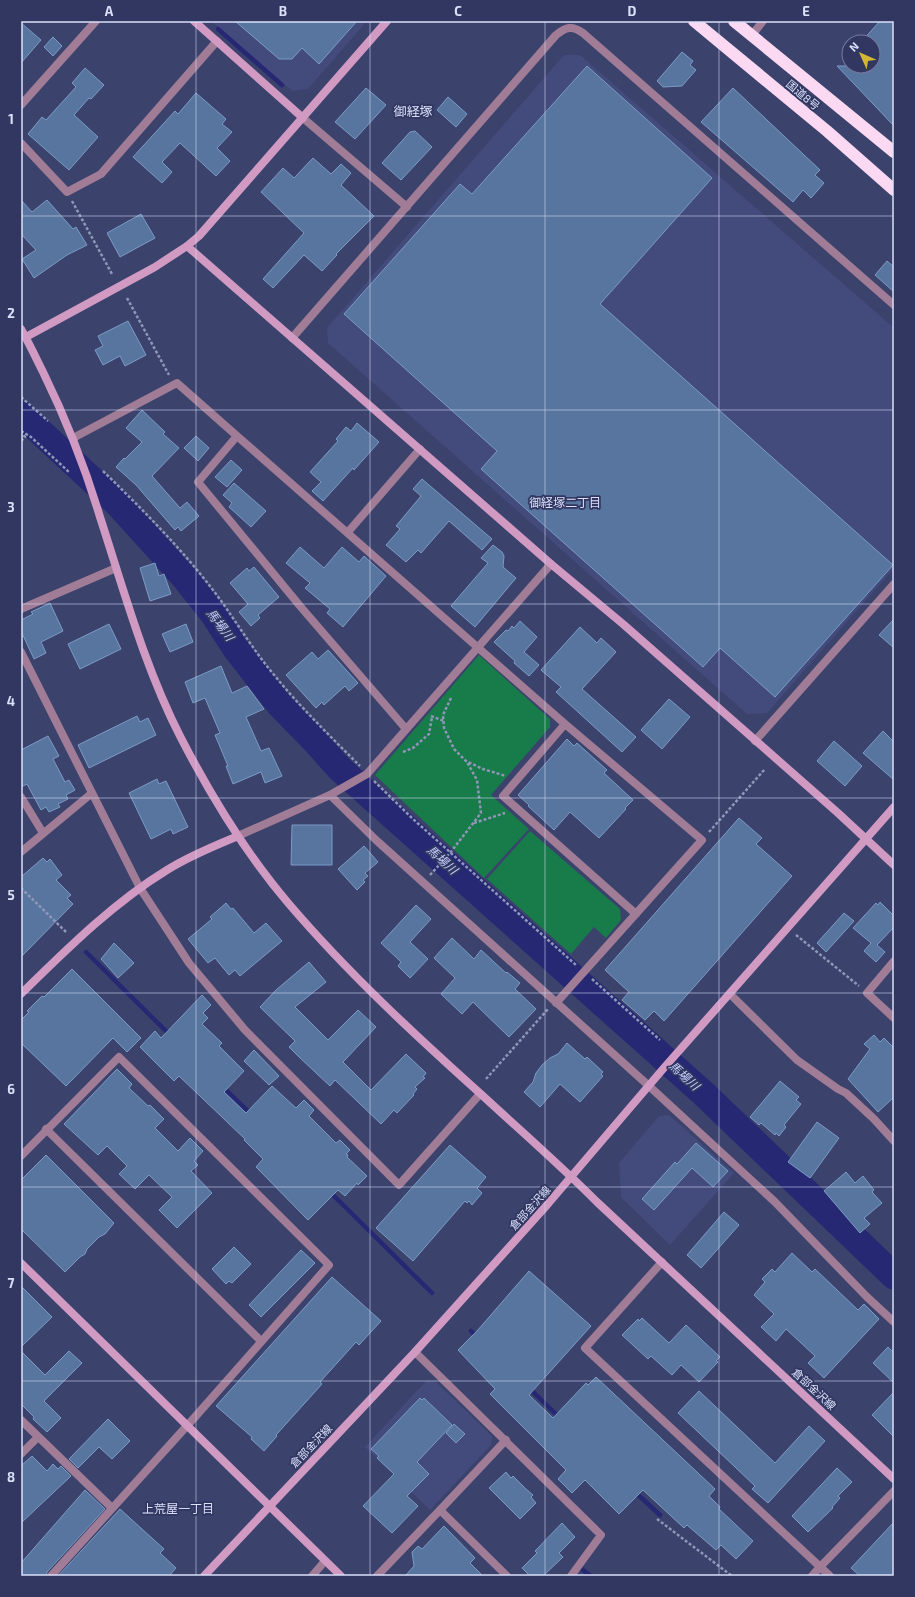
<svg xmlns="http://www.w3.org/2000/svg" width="915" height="1597" viewBox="0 0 915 1597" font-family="'Exo 2','Noto Sans JP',sans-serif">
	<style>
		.built { fill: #434b7d }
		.green { fill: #177b4a }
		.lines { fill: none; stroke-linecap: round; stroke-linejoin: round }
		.stream { stroke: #262873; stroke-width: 4.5 }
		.river { stroke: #262873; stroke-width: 27 }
		.building { fill: #57759e; stroke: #7b9bc6 }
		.path { stroke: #8f96b7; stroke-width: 2.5; stroke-dasharray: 3 2; stroke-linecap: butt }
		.lane { stroke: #a07c96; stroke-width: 8 }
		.street { stroke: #a07c96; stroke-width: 8 }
		.secondary { stroke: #d19ac3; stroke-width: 8 }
		.highway { stroke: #fbd9f2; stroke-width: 12 }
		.grid { fill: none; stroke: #dae0fa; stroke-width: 1; stroke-opacity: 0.55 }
		.labels { text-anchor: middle; stroke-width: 3.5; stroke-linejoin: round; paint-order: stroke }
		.street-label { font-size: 11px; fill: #dae0fa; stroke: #313761 }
		.neighbourhood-label { font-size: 12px; fill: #dae0fa; stroke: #313761 }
		.water-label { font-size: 12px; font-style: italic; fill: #c7d0fc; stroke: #313761 }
		.quarter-label { font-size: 13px; fill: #dae0fa; stroke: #313761 }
		.neatline { fill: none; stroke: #dae0fa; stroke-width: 1.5 }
		.grid-label { font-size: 13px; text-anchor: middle; font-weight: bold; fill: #dae0fa }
	</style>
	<rect width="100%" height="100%" fill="#3b426c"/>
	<path class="built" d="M211,21H367L308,89L292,91Z
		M564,55H580L894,328V568L767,713L747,714L328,343L327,328Z
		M669,1115L734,1173L670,1245L621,1197L619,1163L659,1116Z
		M426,1381H435L492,1436L491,1445L430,1510L365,1447Z"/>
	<path class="green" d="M479,655L550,719V727L491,795L529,829L484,878L375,775Z
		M530,831L620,909L621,920L606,938L594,927L571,954L487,879Z"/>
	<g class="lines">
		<path class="stream" d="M218,29L282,85
			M86,952L170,1035
			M223,1087L252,1115
			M330,1192L432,1293
			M471,1331L478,1338
			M529,1388L560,1418
			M635,1492L660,1515
			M583,1570L591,1576"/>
		<path class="river" d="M21,414L118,504L184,577L212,612L236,649L279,704L315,741L340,769L703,1093L894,1276"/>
	</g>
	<path class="building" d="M235,21H357L319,64L302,48L292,59H279Z
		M880,21H894V126L837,66H873V42H861Z
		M21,23L41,40L21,63Z
		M53,37L62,46L53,56L44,47Z
		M682,52L693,61L690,65L696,70L682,86L663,87L657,81Z
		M587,66L712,178L600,304L893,565L775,697L720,648L703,667L481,469L497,451L344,314L460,184L472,194Z
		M85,68L104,85L91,99L89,98L74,115L98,137L69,170L28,134L42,117L46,120L76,87L72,83Z
		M366,88L386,105L355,139L335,122Z
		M733,88L820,170L815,175L824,183L811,198L803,190L793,202L701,122Z
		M196,93L226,119L222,124L232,132L217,148L230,161L216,176L180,143L162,162L172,172L162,183L133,157L175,111L178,114Z
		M448,97L467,114L456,127L437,110Z
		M415,131L432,147L401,180L382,163L410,132Z
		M313,158L331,174L341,164L351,173L341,185L374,216L336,254L337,255L322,271L304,255L273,288L263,279L304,233L261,192L283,168L294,178Z
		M21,200L32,212L47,200L73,229L76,227L87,245L67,255L34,278L22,259L36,250L21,234Z
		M141,214L155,238L120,257L107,233Z
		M887,261L894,267V292L875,275Z
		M128,321L146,355L125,366L120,356L103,365L95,350L103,346L98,336Z
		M142,410L165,432L163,434L179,448L152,476L180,508L187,502L199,516L181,531L178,527L175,530L136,485L116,467L124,458L125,459L142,442L126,428Z
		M357,423L379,442L354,470L353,468L323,501L312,491L321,482L310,472L338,441L336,439L346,427L351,431Z
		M196,436L209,448L198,461L184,448Z
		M231,460L242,470L227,487L215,477Z
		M422,479L492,539L482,550L449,521L421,553L418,550L406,562L386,545L400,529L396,526L421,496L413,489Z
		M234,483L266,511L251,527L229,507L232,503L223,495Z
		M493,545L502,552L504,556L503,567L516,578L475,627L451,606L488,563L481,558Z
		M300,547L324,568L342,547L359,562L364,556L386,576L343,627L327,613L330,609L305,588L310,583L286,563Z
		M155,563L159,576L164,574L171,594L150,601L140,568Z
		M254,567L279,597L258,615L260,618L251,626L239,612L248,604L230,583L247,568L249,571Z
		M50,603L63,631L41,642L46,653L34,659L21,631V620L33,614L31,612Z
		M894,619V648L879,635Z
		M520,621L537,637L524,652L539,665L529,676L514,663L515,661L494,642L506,630L508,631L512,626L514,628Z
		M109,624L121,649L80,669L68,644Z
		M186,624L193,642L170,652L162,634Z
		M580,627L597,643L601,638L616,652L582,689L636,737L622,752L556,692L561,687L541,670Z
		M328,650L358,683L349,691L345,686L324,705L322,702L316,708L286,675L312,652L318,659Z
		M221,666L232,693L247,686L264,709L246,717L261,751L269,748L282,776L265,783L261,772L233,784L226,766H228L215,735L220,733L205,698L193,703L185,682Z
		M669,699L690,717L662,749L641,730Z
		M137,716L140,722L148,718L156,735L89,768L78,745Z
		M883,731L894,742V780L863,753Z
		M48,736L59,756L53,759L65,782L69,780L75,790L66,795L68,799L58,804L60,807L49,812L46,807L41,810L27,784L21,787V750Z
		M567,739L574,746L577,743L607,770L604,773L633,800L625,808L626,809L599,838L570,812L554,830L528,806L529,805L518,795Z
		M834,741L862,766L845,786L817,761Z
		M157,779L159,784L166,781L188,827L173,834L171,829L151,839L129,793Z
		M739,818L762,838L756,844L792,876L664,1021L654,1011L645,1020L622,1000L629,992L605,970Z
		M292,825H332V865H291Z
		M364,846L378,862L365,873L368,876L363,880L365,882L357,890L338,869Z
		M43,858L47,862L50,859L62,875L56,880L71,895L67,898L73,904L21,957V877Z
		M880,902L894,916V927L877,945L885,952L876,962L864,951L871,943L853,928L876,903L878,905Z
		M226,903L231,909L233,908L254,933L266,923L282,941L240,976L235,970L229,975L215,958L208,963L188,939L212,919L210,917Z
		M416,905L431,919L410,942L428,959L410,978L398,966L401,962L381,943Z
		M844,913L854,921L826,952L817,943Z
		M452,938L474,959L481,950L506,973L507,972L520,983L515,989L536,1009L509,1037L473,1002L462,1014L441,994L455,978L434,958Z
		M114,943L134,963L118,978L101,959Z
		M309,962L326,982L295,1007L328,1040L358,1010L376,1027L343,1062L371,1090L406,1054L426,1073L423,1077L425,1078L415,1087L417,1089L413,1094L414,1095L397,1113L394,1110L381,1124L335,1080L330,1086L298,1056L289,1047L295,1041L260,1007L276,990Z
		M72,969L141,1038L127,1052L113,1038L66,1086L21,1043V1020L29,1012L27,1011L42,996L44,997Z
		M202,995L211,1005L203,1013L208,1018L202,1024L222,1043L219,1046L244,1071L224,1092L225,1093L246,1113L272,1086L296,1108L304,1100L314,1110L309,1116L336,1143L340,1140L350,1150L346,1154L348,1155L347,1157L367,1176L358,1185L357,1183L345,1196L338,1190L308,1220L256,1167L263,1159L244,1140L245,1139L179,1076L174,1081L140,1047L155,1031L161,1038Z
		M874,1035L880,1042L884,1038L894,1048V1097L878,1112L848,1079L870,1049L864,1044Z
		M567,1043L585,1059L587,1057L603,1072L601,1074L603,1076L580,1102L560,1084L540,1107L524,1092L533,1082L536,1073L542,1065L550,1058L558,1054Z
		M254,1050L279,1076L269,1085L244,1061Z
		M117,1069L132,1084L129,1088L148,1106L150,1105L164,1119L155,1128L178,1151L190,1138L203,1151L194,1161L198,1165L191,1171L212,1193L177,1228L159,1210L172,1197L149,1175L135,1189L119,1174L127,1166L107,1146L98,1155L64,1124Z
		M780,1081L799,1097L796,1100L801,1104L784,1125L786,1127L779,1136L776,1133L775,1135L761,1123L759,1125L750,1117Z
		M817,1122L839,1138L810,1178L788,1162Z
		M696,1143L728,1171L713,1187L692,1168L654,1210L642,1199L675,1162L677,1164Z
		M450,1145L486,1177L477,1188L482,1193L472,1205L469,1201L467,1203L465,1201L413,1261L376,1228Z
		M46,1155L114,1223L105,1234L99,1237L87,1249L85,1254L80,1257L65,1272L21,1229V1180Z
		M846,1172L855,1183L863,1176L874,1190L872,1192L882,1203L864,1218L870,1224L860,1233L824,1191Z
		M724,1212L739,1225L701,1268L687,1255Z
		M234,1247L251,1264L232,1283L229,1281L226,1284L212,1269Z
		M301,1250L315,1263L261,1317L249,1305Z
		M792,1253L812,1272L815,1269L858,1310L864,1304L879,1319L824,1378L808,1363L815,1356L786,1329L776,1341L761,1327L774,1314L754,1295L765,1282L762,1279L772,1269L775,1272Z
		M529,1271L591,1326L529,1395L553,1418L586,1383L588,1385L596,1377L715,1489L709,1496L720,1507L719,1509L753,1541L736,1559L721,1545L716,1550L687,1525L684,1528L643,1490L619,1514L585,1480L572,1493L558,1479L566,1470L490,1394L495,1389L458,1350L477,1331Z
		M332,1277L381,1321L359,1345L356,1342L320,1382L322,1384L276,1435L277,1436L264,1451L251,1439L252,1437L216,1406Z
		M21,1286L52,1317L21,1347Z
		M642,1318L669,1343L686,1325L720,1357L716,1361L718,1362L699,1382L681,1365L672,1375L651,1356L648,1359L622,1335L638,1319L639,1321Z
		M888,1347L894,1353V1383L873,1363Z
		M21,1351L45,1375L69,1351L82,1363L44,1401L61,1418L47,1432L33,1419L34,1417L21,1404Z
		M699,1391L775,1463L809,1426L825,1441L768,1503L752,1489L755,1486L678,1413Z
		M894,1392V1437L872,1415Z
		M420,1398L422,1400L424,1398L452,1425L417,1462L429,1474L407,1496L418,1506L392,1533L363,1506L394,1474L377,1458L379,1456L371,1449Z
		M108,1419L130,1441L112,1459L99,1447L78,1468L69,1459Z
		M454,1424L465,1434L456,1443L446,1433Z
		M32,1456L47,1471L53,1464L58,1469L61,1466L71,1476L21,1523V1466Z
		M837,1468L852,1482L838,1496L840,1498L832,1507L833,1508L808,1532L792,1516Z
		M506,1472L511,1478L513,1476L526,1489L533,1495L531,1497L536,1503L520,1519L489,1488Z
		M85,1490L105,1509L47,1572L46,1576H21V1563Z
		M120,1509L164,1549L160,1553L176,1568L169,1576H58Z
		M894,1522V1576H860L851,1568Z
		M562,1523L575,1537L559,1553L563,1557L543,1576H530L522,1568L537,1553L535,1551Z
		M444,1526L475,1558L470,1563L483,1576H405L414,1566L412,1552L418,1546L422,1549Z"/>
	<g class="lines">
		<path class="path" d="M72,201L112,274
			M127,298L169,375
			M21,397L48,421
			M21,431L31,437L70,473
			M21,441L25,437L22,433
			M103,471C143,510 183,550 216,594C236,621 253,650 275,676C301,708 331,737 360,766
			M451,698L443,715L444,728L454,749L466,761L483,769L506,776
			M431,716L444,721
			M403,752L413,748L429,734L432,717
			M374,781L413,819L576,965
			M474,823L505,813
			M709,832L765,769
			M430,875L450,853L481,813L477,780L467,762
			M21,888L66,932
			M796,935L859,986
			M592,979L660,1040
			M486,1079L548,1009
			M657,1519L732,1576"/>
		<path class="lane" d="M812,1576L820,1567"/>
		<path class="street" d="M752,35L763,21
			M21,105L96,21
			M303,118L407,207
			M21,143L67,192L101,174L217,41
			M292,338L556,35C566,27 572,25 583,33L894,305
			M237,436L565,724L702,840L556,1003
			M73,438L177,383L237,436L198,482L300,606L406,729
			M348,532L420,449
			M21,609L116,568
			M21,652L140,888L189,963L245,1030L399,1185L480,1094
			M565,724L503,796L636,914
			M755,741L894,584
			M330,795L376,840L649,1086L775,1202L867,1297L894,1322
			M21,797L43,833
			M238,836L330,795L367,774L551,564
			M21,852L92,793
			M894,961L867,993L894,1018
			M730,994L797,1060L838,1089L846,1093L874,1119L894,1141
			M46,1129L261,1341
			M21,1156L119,1057L329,1265L195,1417L51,1576
			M662,1262L585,1348L830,1576
			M415,1352L601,1535L571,1576
			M21,1420L112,1508
			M21,1454L38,1437
			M440,1510L506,1440
			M820,1567L894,1491
			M312,1576L325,1561
			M377,1576L440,1510L507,1576"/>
		<path class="secondary" d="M194,21L303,118
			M187,246L551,564L623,624L838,813L894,865
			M21,329C29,343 36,358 43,372C66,419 85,467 100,517C124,591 145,668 181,738C211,796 246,854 289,904C348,973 415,1035 483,1096C521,1131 560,1165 597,1202L894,1479
			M26,337L155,267L187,246L199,236L387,21
			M21,994C66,950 113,903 167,870C189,856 214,846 238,836
			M21,1263L341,1576
			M204,1576L415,1352L547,1205L663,1069L894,807"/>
		<path class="highway" d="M694,21L827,131L894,190
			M734,21L894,152"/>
	</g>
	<path class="grid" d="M196,21V1576M370,21V1576M545,21V1576M719,21V1576M21,216H894M21,410H894M21,604H894M21,798H894M21,993H894M21,1187H894M21,1381H894"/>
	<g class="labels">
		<g class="street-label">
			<text transform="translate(803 95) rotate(40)" y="4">国道8号</text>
			<text transform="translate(530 1208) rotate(-48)" y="4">倉部金沢線</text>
			<text transform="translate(814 1389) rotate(43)" y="4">倉部金沢線</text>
			<text transform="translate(311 1446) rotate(-46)" y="4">倉部金沢線</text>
		</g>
		<g class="neighbourhood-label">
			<text x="565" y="507">御経塚二丁目</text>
			<text x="178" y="1513">上荒屋一丁目</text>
		</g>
		<g class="water-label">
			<text transform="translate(220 625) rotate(53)" y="4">馬場川</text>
			<text transform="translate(442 860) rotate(42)" y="4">馬場川</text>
			<text transform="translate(684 1076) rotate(42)" y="4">馬場川</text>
		</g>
		<g class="quarter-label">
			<text x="413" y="116">御経塚</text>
		</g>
	</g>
	<rect width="915" height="1597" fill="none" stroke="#313761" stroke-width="44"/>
	<g transform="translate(861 54) rotate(315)"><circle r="19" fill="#313761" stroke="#757b9e"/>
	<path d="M0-3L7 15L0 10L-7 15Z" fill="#d3b635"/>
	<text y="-6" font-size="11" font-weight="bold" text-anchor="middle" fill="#dae0fa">N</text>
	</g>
	<rect x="22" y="22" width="871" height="1553" class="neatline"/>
	<g class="grid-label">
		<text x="109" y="16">A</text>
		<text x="283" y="16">B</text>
		<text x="458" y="16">C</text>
		<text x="632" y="16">D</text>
		<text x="806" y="16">E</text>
		<text x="11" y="124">1</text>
		<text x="11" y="318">2</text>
		<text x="11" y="512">3</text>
		<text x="11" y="706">4</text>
		<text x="11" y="900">5</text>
		<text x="11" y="1094">6</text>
		<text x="11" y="1288">7</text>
		<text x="11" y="1482">8</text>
	</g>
</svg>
